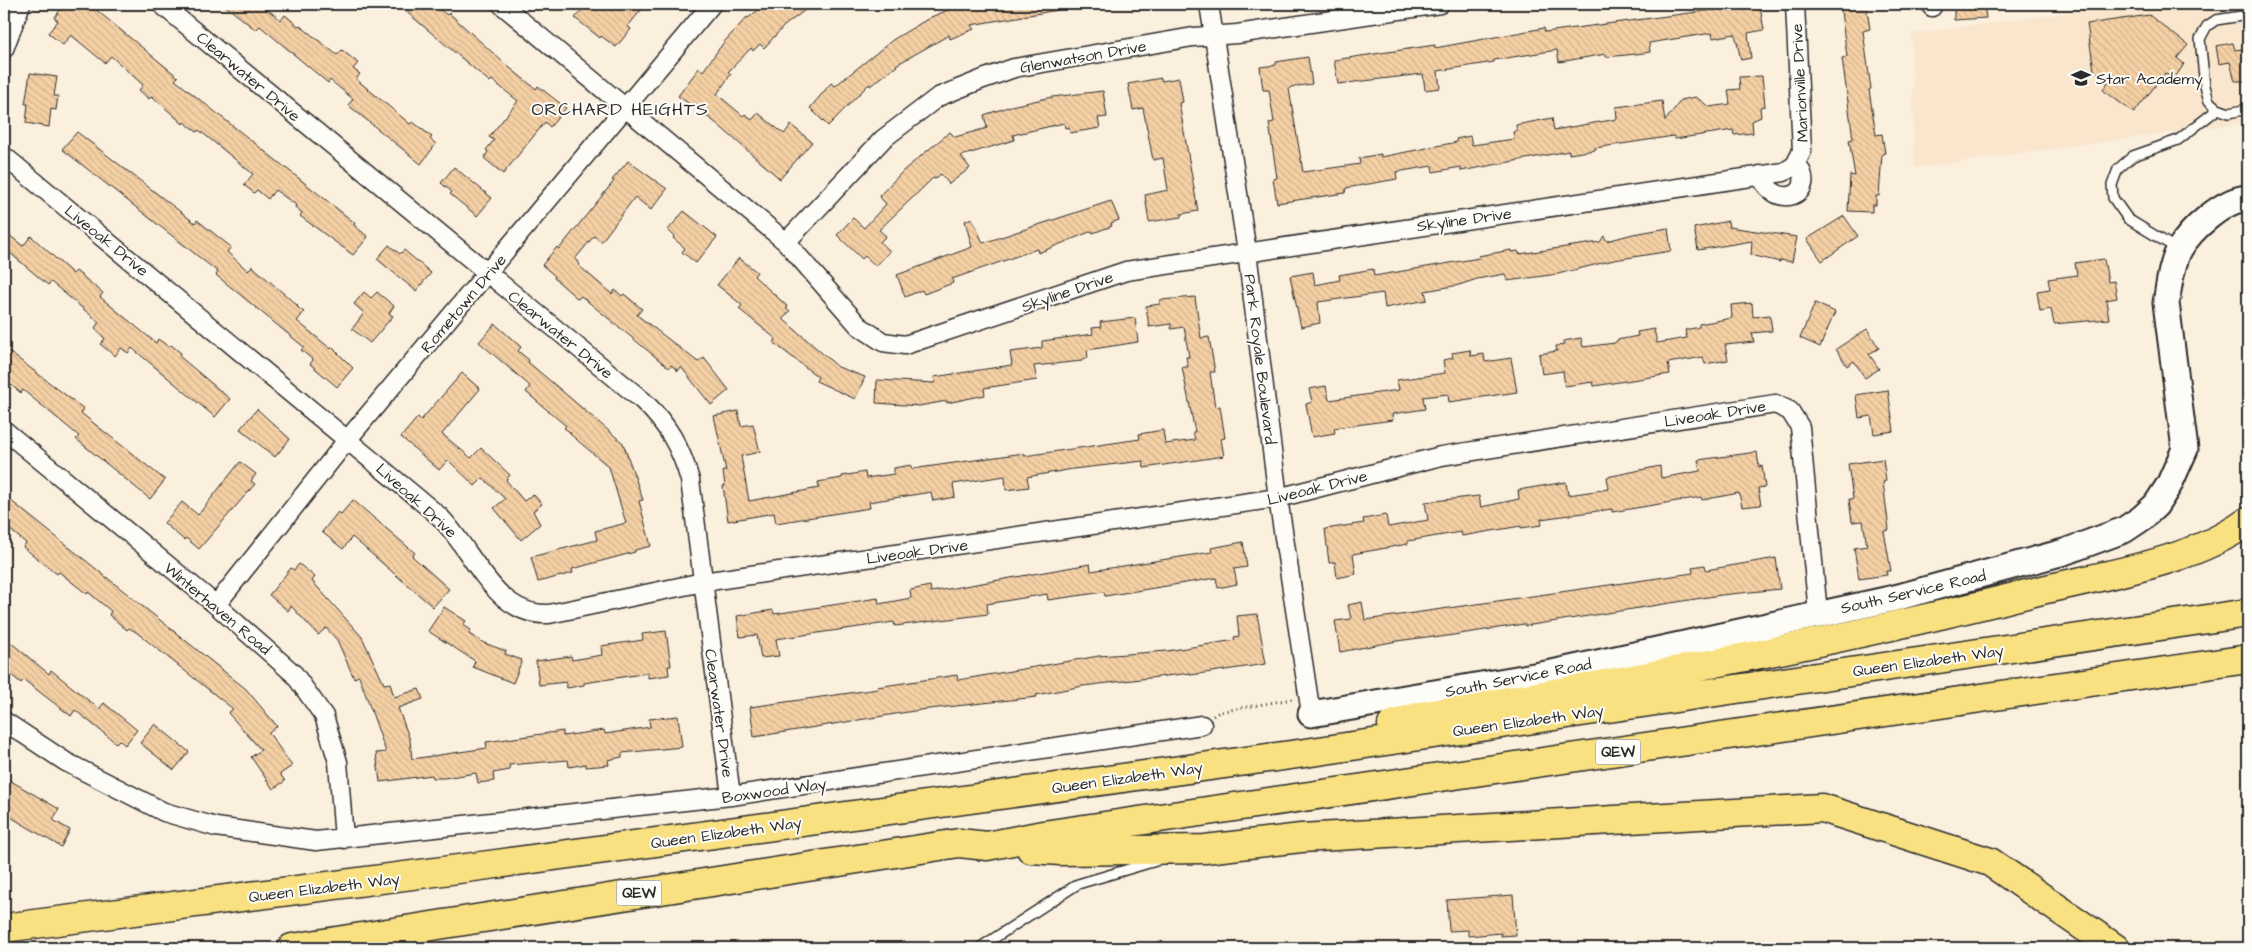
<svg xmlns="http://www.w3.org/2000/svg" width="2252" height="952" viewBox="0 0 2252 952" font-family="'Architects Daughter',sans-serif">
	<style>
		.built { fill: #f9e6cd }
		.building { fill: url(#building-back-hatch); stroke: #2b2b2b }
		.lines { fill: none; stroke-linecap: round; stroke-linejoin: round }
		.lane-casing { stroke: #2b2b2b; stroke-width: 12 }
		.street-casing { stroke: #2b2b2b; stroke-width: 21 }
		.secondary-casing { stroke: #2b2b2b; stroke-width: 29 }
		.highway-casing { stroke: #2b2b2b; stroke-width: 31 }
		.path { stroke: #2b2b2b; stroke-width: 3; stroke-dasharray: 1 4; stroke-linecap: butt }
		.lane { stroke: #fdfcf7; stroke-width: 9 }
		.street { stroke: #fdfcf7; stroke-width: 18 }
		.secondary { stroke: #fdfcf7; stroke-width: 25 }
		.highway { stroke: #f9e181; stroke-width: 28 }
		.labels { text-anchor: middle; stroke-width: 4; stroke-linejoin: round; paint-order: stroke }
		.shield { fill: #fdfcf7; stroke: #6a6a68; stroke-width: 1 }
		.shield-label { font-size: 15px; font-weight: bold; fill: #2b2b2b }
		.street-label { font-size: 16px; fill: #2b2b2b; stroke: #fdfcf7 }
		.poi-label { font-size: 16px; fill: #2b2b2b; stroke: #fdfcf7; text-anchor: start }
		.neighbourhood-label { font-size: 18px; letter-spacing: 1px; fill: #2b2b2b; stroke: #fdfcf7 }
	</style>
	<defs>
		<pattern id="building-back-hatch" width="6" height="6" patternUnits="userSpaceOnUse" patternTransform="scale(1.25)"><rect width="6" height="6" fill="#f5d0a5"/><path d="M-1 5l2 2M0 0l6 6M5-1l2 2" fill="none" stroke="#d2b38e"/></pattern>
	</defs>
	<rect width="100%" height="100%" fill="#fbefde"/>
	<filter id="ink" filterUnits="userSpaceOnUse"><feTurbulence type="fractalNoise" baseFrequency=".02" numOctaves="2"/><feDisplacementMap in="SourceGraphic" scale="10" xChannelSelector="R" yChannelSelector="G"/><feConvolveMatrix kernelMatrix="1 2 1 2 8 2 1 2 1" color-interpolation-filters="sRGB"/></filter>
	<g filter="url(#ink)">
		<path class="built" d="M2133,4H2248V122L1914,168L1912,34Z"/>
		<path class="building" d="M65,4H89L178,77L175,80L355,223L354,225L368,237L353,255L300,216L302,213L295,207L296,205L275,190L268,199L257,190L254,193L244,185L253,174L199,130L197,132L184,122L183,124L152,96L149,99L139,90L143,85L111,56L105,63L71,35L63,45L48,33L58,21L54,18Z
			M223,4H260L281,20L285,15L298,26L299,25L337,55L342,50L358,63L353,69L360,74L356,79L410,124L413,122L432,137L430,139L436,144L421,164L348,105L353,99L330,80L328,83L260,26L256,30Z
			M397,4H433L447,15L449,13L505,64L536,89L538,86L566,108L550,127L545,122L503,174L484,158L488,152L486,150L494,140L489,137L518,101L492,80L490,82Z
			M587,4H646L628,26L631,29L616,47L601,36L600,38L575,18Z
			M766,4H813L784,26L764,48L760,44L753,51L751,48L728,72L731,74L717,94L743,116L745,114L752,120L758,113L784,134L791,125L812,142L780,179L716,123L678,96L699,68L703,71L724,42L747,17L748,18Z
			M951,4H1057L1058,10L971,25L974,29L950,39L949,35L896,65L897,66L870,86L869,84L828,126L810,108L831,83L835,86L894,39L931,17L953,8Z
			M1840,4H1866L1870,29L1863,31L1871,89L1869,90L1876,135L1882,134L1885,153L1882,154L1879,196H1876V205H1872V212L1848,211L1850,175L1855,176L1849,140L1853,139L1842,58L1847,57Z
			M1954,4H1984L1986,18L1954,20Z
			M1743,6L1744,9L1760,7L1764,30L1748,33L1751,58L1741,60L1735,34L1713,38L1712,33L1649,43L1650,52L1636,54L1606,57V54L1559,62L1557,50L1494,60V62L1438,71L1440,88L1425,90L1423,74L1338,84L1334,60L1435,45V48L1544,28L1545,32Z
			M2149,15L2188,45L2177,58L2184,64L2174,79L2165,73L2134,113L2103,90L2108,82L2094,70L2087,24Z
			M2233,43L2235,50L2248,48V81H2235L2230,62L2219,64L2216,46Z
			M1308,57L1312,84L1291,87L1289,89L1303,172L1360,164L1359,158L1381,154V157L1457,142L1456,139L1470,136L1472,145L1514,139L1513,132L1517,131L1516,125L1552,118L1554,130L1617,119L1616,107L1662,101L1665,121L1681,100L1696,97L1709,107L1730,104L1728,90L1740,89L1739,77L1762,76L1765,106L1760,107L1761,117L1752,121L1753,133L1734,135L1733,130L1675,139L1674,136L1595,148V150L1569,154V151L1461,171V167L1433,172L1432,166L1396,172L1397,179L1346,188L1345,193L1277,203L1273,179L1277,178L1269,123L1274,122L1269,90H1263L1260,67L1276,65V62Z
			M30,73L57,77L54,96H58L56,110L51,109L49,127L26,123L28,104H25Z
			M1161,78L1162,81L1179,78L1183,102L1179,103L1198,211L1181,214V217L1149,222L1145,195L1168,190L1163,158L1153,160L1143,108L1133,110L1128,84Z
			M1103,91L1107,117L1098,118L1100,128L1070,133L1069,127L1065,128L1064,123L1013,135L1014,140L961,156L970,168L949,184L941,174L935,179L933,178L879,230L886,236L880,242L890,251L876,266L865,256L862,259L837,235L853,218L864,228L886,204L879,196L904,170L950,132L955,137L987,128L984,115L1011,106L1052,97Z
			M77,132L195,223L197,220L231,247L227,252L248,271L252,266L298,306L297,307L304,312L297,321L331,349L332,347L353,368L337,387L310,364L313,360L301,350L304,347L216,275L218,272L62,149Z
			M628,161L667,189L651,210L635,197L601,242L594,236L575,259L580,264L578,265L612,294L615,290L622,296L624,294L642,309L637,315L698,362L704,358L729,390L711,405L681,367L678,371L671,365L669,368L581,296L578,299L554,278L555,276L542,265L557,247L559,249L614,181L612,180Z
			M454,167L492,198L477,216L450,194L452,192L441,183Z
			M1111,201L1119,220L1111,223L1112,226L1093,233L1092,231L1038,253L1037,249L952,279L953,283L924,294L922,290L905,297L897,275L972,247L965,221L972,218L983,243Z
			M684,211L717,237L696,263L682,252L685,248L673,238L674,236L668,230Z
			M1844,216L1858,236L1822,261L1807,239Z
			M1728,221L1729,227L1797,237L1792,262L1780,260V262L1751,255L1752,241L1698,250L1694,228Z
			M1668,228L1671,251L1614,260L1558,274L1507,281L1505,274L1477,279L1459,285L1425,291L1427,300L1385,308L1383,293L1318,302L1320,323L1301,327L1290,276L1313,272L1315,285L1340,280L1339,275L1373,269L1374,276L1479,258L1478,256L1511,250V252L1518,251L1519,254L1600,242L1604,236L1607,241L1633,234Z
			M4,231L23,246L31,236L73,274L76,271L103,293L100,297L156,343L158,339L169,347L171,345L181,353L179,356L230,399L215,417L132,348L128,353L121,348L115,356L100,344L105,339L95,328L99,322L51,282L48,285L4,248Z
			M389,245L400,254L404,250L431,273L416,291L377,259Z
			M739,258L757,272L754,276L788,307L786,309L790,311L783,319L838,367L865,377L855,399L816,381L818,377L774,343L776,339L739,309L742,305L717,285Z
			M2104,259L2108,282L2114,281L2117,298L2106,300L2109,319L2054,324L2051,309L2040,311L2037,291L2050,289L2048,279L2077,275L2075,263Z
			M364,292L371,298L377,292L394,306L389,313L393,316L370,343L352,329L364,313L354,304Z
			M1195,297L1201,338L1209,337L1215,372H1210L1215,407L1220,406L1225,438L1221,439L1224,456L1144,468L1143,461L1073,469L1027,477L1029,487L1006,490L1005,476L953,484L955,497L933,501L931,492L869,502L870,508L776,523L774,513L728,521L723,486H725L723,471H726L714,416L738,411L741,426L753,424L760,452L741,456L749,501L819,488L818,482L842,478V476L865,472L866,478L894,474V468L911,465L912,469L1024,453V456L1140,439L1139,434L1163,430L1165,444L1195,440L1193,432H1195L1182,367H1188L1186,357H1189L1184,327L1171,329V324L1149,327L1146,306L1160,304V300Z
			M1752,303L1753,317L1770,315L1772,331L1752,333L1754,342L1725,345L1728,360L1705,364L1703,357L1668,363L1670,374L1594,386L1593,382L1565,386L1563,371L1542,374L1539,354L1557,351L1556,346L1564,345L1563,341L1581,338L1583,347L1615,343L1617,340L1638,336L1637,332L1654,329L1657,343L1687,338L1685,330L1699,327V324L1732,318L1731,305Z
			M1815,303L1835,312L1820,347L1800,338Z
			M1135,318L1138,342L1087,350L1088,358L1082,359V361L1034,366L1037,380L984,388L985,395L947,403V401L919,406L876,403L877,380L935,383L934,377L1012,365L1010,352L1042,348V341L1093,334L1092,328L1101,327L1100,322Z
			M495,324L521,347L518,351L529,360L528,362L623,443L643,500L639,501L651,546L635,550V552L572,569L573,573L538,582L531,557L597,540L595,531L626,523L609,467L570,434L571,433L564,428L566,426L526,392L530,386L479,342Z
			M1867,329L1879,348L1869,354L1879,369L1865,378L1854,361L1847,366L1836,349Z
			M4,348L84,409L81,413L165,480L150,499L76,439L79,436L23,390L21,393L4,379Z
			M1470,350L1471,356L1484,354L1485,362L1511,358L1517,392L1449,402L1448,394L1423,397L1425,409L1392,414L1393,420L1334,428L1335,433L1312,437L1306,404L1312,402L1309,389L1326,386L1329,400L1399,390L1397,380L1445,373L1443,360L1453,358L1452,353Z
			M462,373L480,389L442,434L471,458L481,448L510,475L506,480L524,501L533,494L542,504L533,511L540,524L521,540L494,508L505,499L483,478L475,486L448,460L439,470L401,437L418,417L421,420Z
			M1888,390L1894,431L1874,434L1871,416L1859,418L1856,395Z
			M257,409L290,439L275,457L240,429Z
			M1757,452L1759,467L1762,466L1765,487L1758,488L1761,505L1742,507L1739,493L1702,500L1701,497L1612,512V509L1541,519L1542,525L1521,528V526L1462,536L1461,532L1408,541V544L1353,554L1356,574L1337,578L1335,562L1329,563L1325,529L1364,523L1363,519L1386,515L1388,527L1428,520L1425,502L1479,496L1481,507L1519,499L1518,490L1566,482L1568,495L1609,489L1607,477L1660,466L1661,478L1700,471L1698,460Z
			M1883,459L1886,481L1883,482L1889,530L1884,531L1891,571H1886L1887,575L1859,579L1854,548L1867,546L1863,521L1852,522L1849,499H1853L1848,464Z
			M240,462L256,474L251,481L255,484L199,549L186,538L184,540L164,523L182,502L198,515Z
			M10,500L246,689L277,726L269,733L292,766L280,774L285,781L273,789L251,757L261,750L228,713L233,709L136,632L129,628L127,630L109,615L111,611L88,592L87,594L59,572L57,574L23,547L26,543L4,525V507Z
			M353,500L415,553L412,556L449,589L433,607L352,537L343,549L322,532L338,512L341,514Z
			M1243,542L1247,567L1234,569L1237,584L1218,588L1216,578L1105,596L1104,592L1048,600L1047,594L987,604L988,614L895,626L894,622L776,639L779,656L761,658L757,635L740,637L737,616L773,610L774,614L878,598L879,604L911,598L910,590L930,586L931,592L1090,564L1091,571L1212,552L1211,548Z
			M1776,558L1780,589L1721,595L1525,626L1524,624L1434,638V636L1397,641L1340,652L1335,621L1351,619L1348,605L1362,602L1365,620L1693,573L1692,567L1705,565L1706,570Z
			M299,564L315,577L312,581L362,637L384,684L390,683L394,697L419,689L423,699L398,708L410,740L412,759L487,748L486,742L563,731V736L604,730L605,734L650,727L649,719L678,716L682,747L622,753V757L608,760L609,765L586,767V764L569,767L568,760L509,765L510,770L493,773L494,781L478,783L476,773L444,778H433L432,775L380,782L376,753L386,752L359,676L354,678L337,640L326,628L318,635L291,606L288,611L269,595L291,568L294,570Z
			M444,607L466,621L463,625L471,630L469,634L484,643L506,651L505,654L522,660L513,683L473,667L475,661L428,631Z
			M1257,614L1266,664L1191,675V673L1083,686L1036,695L1037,697L920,710L754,737L750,707L878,689L877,687L957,675L958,680L1099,656L1167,651L1235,640L1234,637L1239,636L1237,616Z
			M666,631L671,666H668L669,675L648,678V673L584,683V685L567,688L566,682L539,685L536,661L571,656L572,660L602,655L601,646L643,640L642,634Z
			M4,637L49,674L51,670L99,709L104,703L137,730L125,745L119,740L116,743L75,710L71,716L24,680L21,683L4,669Z
			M155,724L189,752L174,770L140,743Z
			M4,777L59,809L53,820L70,830L61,847L4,813Z
			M1513,895L1516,935L1501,936V933L1468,936V930L1449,931L1447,900Z"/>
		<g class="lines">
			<defs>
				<path id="lane" d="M2248,15L2216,20L2207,26L2200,39L2205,86L2209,101L2218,109L2229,113L2248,109
					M2177,249L2128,219L2113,198L2112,185L2118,169L2133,156L2178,140L2218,109
					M979,948L1078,884L1156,861"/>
				<path id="street" d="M161,4L642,400C667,423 681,448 690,480L731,796
					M501,4L786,242L859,326L883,342L905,345L1126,271L1784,172L1795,165L1802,151L1795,4
					M1209,4L1247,252L1278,498L1311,714
					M1931,4L1932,7
					M4,49L21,4
					M4,156L439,516C473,549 494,617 549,614L703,582L1278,498L1441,456L1775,404L1790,411L1800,427L1818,613
					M1760,175C1776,213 1821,194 1796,163
					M786,242L883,139L938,97L983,79L1014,68L1193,37L1237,34L1440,4
					M4,430L216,605L294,674L324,716L338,762L344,839
					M216,605L348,439L712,4
					M4,721L66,762L164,812L216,827L316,841L731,796L1202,725"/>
				<path id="secondary" d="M1311,714L1552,673L1895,598L2064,552L2124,530L2142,518L2156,505L2169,485L2185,449L2166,303C2169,286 2171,266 2179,250C2190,230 2224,199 2248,198"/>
				<path id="highway" d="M1392,725L1420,716C1628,682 1834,643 2038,591C2104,575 2194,562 2248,521
					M1031,849L1061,851L1205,849L1301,838L1822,808L1990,862L2115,948
					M4,928L489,865L1305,753L2248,613
					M292,948L959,843L987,846L1043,835L2248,659"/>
			</defs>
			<use href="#lane" class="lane-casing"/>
			<use href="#street" class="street-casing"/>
			<use href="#secondary" class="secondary-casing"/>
			<use href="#highway" class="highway-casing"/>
			<path class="path" d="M1213,716L1219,712L1292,699"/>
			<use href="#lane" class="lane"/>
			<use href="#street" class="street"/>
			<use href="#secondary" class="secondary"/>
			<use href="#highway" class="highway"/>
		</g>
	</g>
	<defs>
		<symbol id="school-bare" viewBox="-9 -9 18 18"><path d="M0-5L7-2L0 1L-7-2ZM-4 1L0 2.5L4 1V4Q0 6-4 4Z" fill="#2b2b2b" stroke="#fdfcf7" stroke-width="2.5" paint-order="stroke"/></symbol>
	</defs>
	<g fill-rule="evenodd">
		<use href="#school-bare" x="2067" y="64" width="28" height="28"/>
	</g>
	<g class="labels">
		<g class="shield">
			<rect x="1595.5" y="739.5" width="45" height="25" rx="4"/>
			<rect x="616.5" y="880.5" width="45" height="25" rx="4"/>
		</g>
		<g class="shield-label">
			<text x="1618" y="757">QEW</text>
			<text x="639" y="898">QEW</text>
		</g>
		<g class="street-label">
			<text transform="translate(1083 56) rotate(-10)" y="6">Glenwatson Drive</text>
			<text transform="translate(249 76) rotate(40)" y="6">Clearwater Drive</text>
			<text transform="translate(1799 83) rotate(-93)" y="6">Marionville Drive</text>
			<text transform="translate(1464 219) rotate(-8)" y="6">Skyline Drive</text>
			<text transform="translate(107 240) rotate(39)" y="6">Liveoak Drive</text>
			<text transform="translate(1067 291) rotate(-19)" y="6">Skyline Drive</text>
			<text transform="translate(463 303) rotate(-50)" y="6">Rometown Drive</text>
			<text transform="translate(561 334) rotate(39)" y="6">Clearwater Drive</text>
			<text transform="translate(1261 359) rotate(83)" y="6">Park Royale Boulevard</text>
			<text transform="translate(1715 413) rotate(-9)" y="6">Liveoak Drive</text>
			<text transform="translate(1317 487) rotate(-14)" y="6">Liveoak Drive</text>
			<text transform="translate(417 500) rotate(42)" y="6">Liveoak Drive</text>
			<text transform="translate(917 551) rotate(-8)" y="6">Liveoak Drive</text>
			<text transform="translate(1913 591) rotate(-13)" y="6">South Service Road</text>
			<text transform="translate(218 608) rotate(40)" y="6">Winterhaven Road</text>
			<text transform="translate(1928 660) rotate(-8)" y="6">Queen Elizabeth Way</text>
			<text transform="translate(1518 677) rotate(-11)" y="6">South Service Road</text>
			<text transform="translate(720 713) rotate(82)" y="6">Clearwater Drive</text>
			<text transform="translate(1528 720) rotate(-8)" y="6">Queen Elizabeth Way</text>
			<text transform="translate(1127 777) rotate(-8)" y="6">Queen Elizabeth Way</text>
			<text transform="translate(774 790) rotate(-8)" y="6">Boxwood Way</text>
			<text transform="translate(726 832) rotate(-8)" y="6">Queen Elizabeth Way</text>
			<text transform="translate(324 887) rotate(-7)" y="6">Queen Elizabeth Way</text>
		</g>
		<g class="poi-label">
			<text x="2096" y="84">Star Academy</text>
		</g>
		<g class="neighbourhood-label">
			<text x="620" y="115">ORCHARD HEIGHTS</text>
		</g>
	</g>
	<rect width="2252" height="952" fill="none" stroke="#fdfcf7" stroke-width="20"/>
	<rect x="10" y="10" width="2232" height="932" fill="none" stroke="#2b2b2b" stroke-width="2" filter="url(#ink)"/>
</svg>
